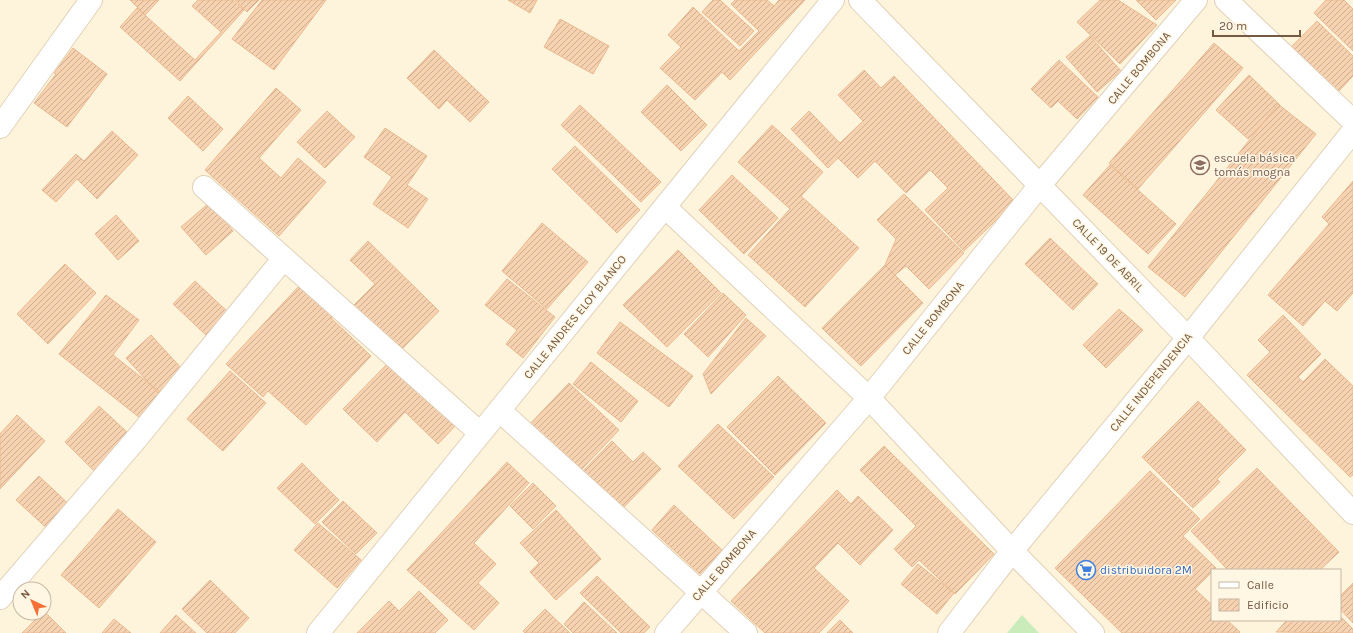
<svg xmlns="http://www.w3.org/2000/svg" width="1353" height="633" viewBox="0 0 1353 633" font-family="Karla,sans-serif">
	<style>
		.park { fill: #caecba }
		.building { fill: url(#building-hatch); stroke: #eaba90 }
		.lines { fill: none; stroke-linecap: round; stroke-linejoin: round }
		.minor-casing { stroke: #e2d0b8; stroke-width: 24 }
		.minor { stroke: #fff; stroke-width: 22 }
		.labels { text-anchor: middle; stroke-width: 3; stroke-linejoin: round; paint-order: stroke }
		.street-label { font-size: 12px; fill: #755943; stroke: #fff7e4 }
		.education-label { font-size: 12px; fill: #785e54; stroke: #fff7e4; text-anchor: start }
		.shop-label { font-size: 12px; fill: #366cbe; stroke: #fff7e4; text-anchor: start }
	</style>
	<defs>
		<pattern id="building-hatch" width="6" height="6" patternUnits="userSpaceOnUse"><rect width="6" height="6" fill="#f6d2b1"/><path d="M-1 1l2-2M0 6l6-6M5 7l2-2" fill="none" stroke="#ccad92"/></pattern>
	</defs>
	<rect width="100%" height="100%" fill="#fef4dc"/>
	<path class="park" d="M1022,615L1039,633H1007Z"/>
	<path class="building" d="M130,0H159L145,15Z
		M198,0H233L244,10L180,81L120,27L137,8L195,60L221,32L192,6Z
		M235,0H259L247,12Z
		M262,0H326L274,70L232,39Z
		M508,0H537L530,13Z
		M713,0H720L754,31L740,46L702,12Z
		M735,0H767L774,6L779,0H805L730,80L722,72L695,100L660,68L681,47L668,35L693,7L739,51L759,31L731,4Z
		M1100,0H1118L1157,25L1120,64L1077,22Z
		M1136,0H1176L1156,20Z
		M1326,0H1344L1353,9V51L1314,13Z
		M560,19L609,46L593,74L544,47Z
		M1317,21L1353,56V76L1338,92L1291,47Z
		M1090,36L1121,71L1097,92L1066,57Z
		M1214,43L1243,68L1138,189L1109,163Z
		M73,48L107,74L67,127L34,103L56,74L54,73Z
		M434,50L489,102L470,122L447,100L439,109L407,78Z
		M1059,60L1098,97L1077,119L1058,101L1051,108L1031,89Z
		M864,70L881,88L894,76L1015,202L964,251L925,210L948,188L930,170L906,193L875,161L858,178L838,158L828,168L791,129L809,111L840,143L863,121L838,95Z
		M1249,75L1280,105L1248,139L1216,110Z
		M667,85L707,125L681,151L641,112Z
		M276,88L301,110L259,158L281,178L298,158L326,182L279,236L205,170Z
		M188,96L223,129L203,151L168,118Z
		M1278,104L1316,134L1185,297L1148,267Z
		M580,105L661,182L641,202L561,125Z
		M327,111L355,137L325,168L297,142Z
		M772,125L823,172L801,196L859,248L805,307L748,255L790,209L738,162Z
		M385,128L427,156L407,185L428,199L408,228L373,204L392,177L364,157Z
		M112,131L138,155L97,199L77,179L56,202L42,190L76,154L84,161Z
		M575,146L640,210L617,233L552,169Z
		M1110,165L1176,224L1148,254L1083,195Z
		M732,175L778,218L744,254L699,210Z
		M1353,181V293L1337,311L1325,301L1303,326L1268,295L1329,224L1322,217Z
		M904,194L964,253L929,289L906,266L895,275L885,265L896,239L877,220Z
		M209,203L233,231L206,255L181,227Z
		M116,215L139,241L118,260L95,234Z
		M542,223L588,262L547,309L502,271Z
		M1050,238L1098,284L1073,310L1025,264Z
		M368,241L439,311L399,352L352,307L375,284L350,260Z
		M678,250L721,293L667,347L623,305Z
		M65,264L96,293L48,344L17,314Z
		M885,265L923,303L861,366L822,328Z
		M507,279L555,317L523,358L506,344L517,330L485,305Z
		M195,281L231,315L209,338L173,304Z
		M300,285L333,316L331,318L371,356L306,425L268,391L263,397L226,364Z
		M723,293L746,315L708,357L684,334Z
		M106,295L139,320L113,355L160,392L140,418L59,354Z
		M1119,309L1143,330L1106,368L1083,345Z
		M1283,315L1321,354L1298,377L1303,382L1325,359L1353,386V475L1350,477L1247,375L1270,352L1258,340Z
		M746,318L766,336L711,394L703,374Z
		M620,322L693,376L669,407L597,353Z
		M151,335L183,370L158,393L126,358Z
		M392,359L458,423L438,444L405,412L377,442L343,409Z
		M591,362L638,401L621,422L573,384Z
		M230,371L266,403L223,451L187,419Z
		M778,376L826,423L775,475L727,427Z
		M569,383L619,430L580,471L530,424Z
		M1198,401L1246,450L1217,479L1220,482L1193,508L1142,457Z
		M99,406L129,434L94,471L65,442Z
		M17,415L45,441L0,489V434Z
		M718,424L774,477L734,519L678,466Z
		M612,441L633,462L643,452L661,469L622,509L583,471Z
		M884,446L994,554L955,594L919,560L912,567L894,549L916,526L860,470Z
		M507,462L529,483L474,543L496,564L478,583L499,603L474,630L407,570Z
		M302,463L339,500L315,524L277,488Z
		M1257,468L1339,552L1320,570H1228L1191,531Z
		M1150,471L1200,519L1183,536L1216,568L1212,570V572L1195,589L1212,605V620H1227L1240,632L1239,633H1122L1055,568Z
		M39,476L74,509L52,533L16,500Z
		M533,483L556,506L533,529L510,506Z
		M837,490L851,504L858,496L893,530L860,565L838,543L814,568L849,601L819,633H765L731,601Z
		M343,501L377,533L356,554L322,522Z
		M674,505L722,550L700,574L652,530Z
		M118,509L156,542L99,608L61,575Z
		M556,510L601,559L556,600L530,572L539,563L520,543Z
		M318,523L361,560L337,588L294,550Z
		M918,564L954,593L937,614L901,584Z
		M597,576L650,627L644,633H621L580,593Z
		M210,580L249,618L235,633H207L182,609Z
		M1353,583V623L1340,609V596Z
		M419,591L448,620L435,633H357L389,601L399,611Z
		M584,602L617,633H573L564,624Z
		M545,609L570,633H525L523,631Z
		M44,611L66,633H22L42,613H44Z
		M176,615L196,633H160Z
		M1340,616L1353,629V633L1276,632L1287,620H1340Z
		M114,619L131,633H102Z
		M840,620L853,633H827Z"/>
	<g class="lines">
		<defs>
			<path id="minor" d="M860,0L1188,338L1353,513
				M1226,0L1353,121
				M0,127L91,0
				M204,187L480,433
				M665,207L869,398L1012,551L1093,633
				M499,410L746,633
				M0,598L138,437L284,258
				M318,633L833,0
				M666,633L869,398L1040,185L1196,0
				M949,633L1012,551L1188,338L1353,131"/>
		</defs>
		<use href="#minor" class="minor-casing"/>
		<use href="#minor" class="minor"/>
	</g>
	<defs>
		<symbol id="school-ring" viewBox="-11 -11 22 22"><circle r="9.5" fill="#fff7e4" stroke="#8d6e63" stroke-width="1.5"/><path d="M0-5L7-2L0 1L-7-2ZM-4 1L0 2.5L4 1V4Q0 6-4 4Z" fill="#8d6e63"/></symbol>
		<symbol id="supermarket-ring" viewBox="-11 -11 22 22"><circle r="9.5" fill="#fff7e4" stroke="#3f7fe0" stroke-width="1.5"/><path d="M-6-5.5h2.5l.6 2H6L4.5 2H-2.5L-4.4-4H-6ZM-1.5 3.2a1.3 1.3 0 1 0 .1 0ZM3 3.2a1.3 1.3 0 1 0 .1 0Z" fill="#3f7fe0"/></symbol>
	</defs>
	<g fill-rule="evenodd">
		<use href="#school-ring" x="1189" y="154" width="22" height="22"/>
		<use href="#supermarket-ring" x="1075" y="559" width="22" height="22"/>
	</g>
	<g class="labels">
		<g class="street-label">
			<text transform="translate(1139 68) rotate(-50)" y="4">CALLE BOMBONA</text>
			<text transform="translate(1108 255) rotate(46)" y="4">CALLE 19 DE ABRIL</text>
			<text transform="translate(575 317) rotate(-51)" y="4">CALLE ANDRES ELOY BLANCO</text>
			<text transform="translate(933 318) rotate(-51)" y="4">CALLE BOMBONA</text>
			<text transform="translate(1151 382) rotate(-51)" y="4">CALLE INDEPENDENCIA</text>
			<text transform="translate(724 565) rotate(-49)" y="4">CALLE BOMBONA</text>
		</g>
		<g class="education-label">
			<text x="1214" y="162">escuela básica<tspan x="1214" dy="14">tomás mogna</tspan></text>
		</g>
		<g class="shop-label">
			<text x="1100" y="574">distribuidora 2M</text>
		</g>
	</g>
	<rect x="1211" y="569" width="130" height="52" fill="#fff7e4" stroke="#c8b8a4"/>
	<rect x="1219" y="582" width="20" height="6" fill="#ffffff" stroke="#c8b8a4"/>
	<text x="1247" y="589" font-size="12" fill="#755943">Calle</text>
	<rect x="1219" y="599" width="20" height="12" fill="url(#building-hatch)" stroke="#c8b8a4"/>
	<text x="1247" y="609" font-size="12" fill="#755943">Edificio</text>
	<g transform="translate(32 601) rotate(316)"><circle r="19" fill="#fff7e4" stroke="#c8b8a4"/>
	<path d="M0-3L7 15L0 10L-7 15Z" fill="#f57034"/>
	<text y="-6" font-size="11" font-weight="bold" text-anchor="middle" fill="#755943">N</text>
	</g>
	<path d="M1213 30v6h87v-6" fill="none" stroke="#755943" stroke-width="2"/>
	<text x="1219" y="30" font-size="12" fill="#755943" stroke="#fff7e4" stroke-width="3" paint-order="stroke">20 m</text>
</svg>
